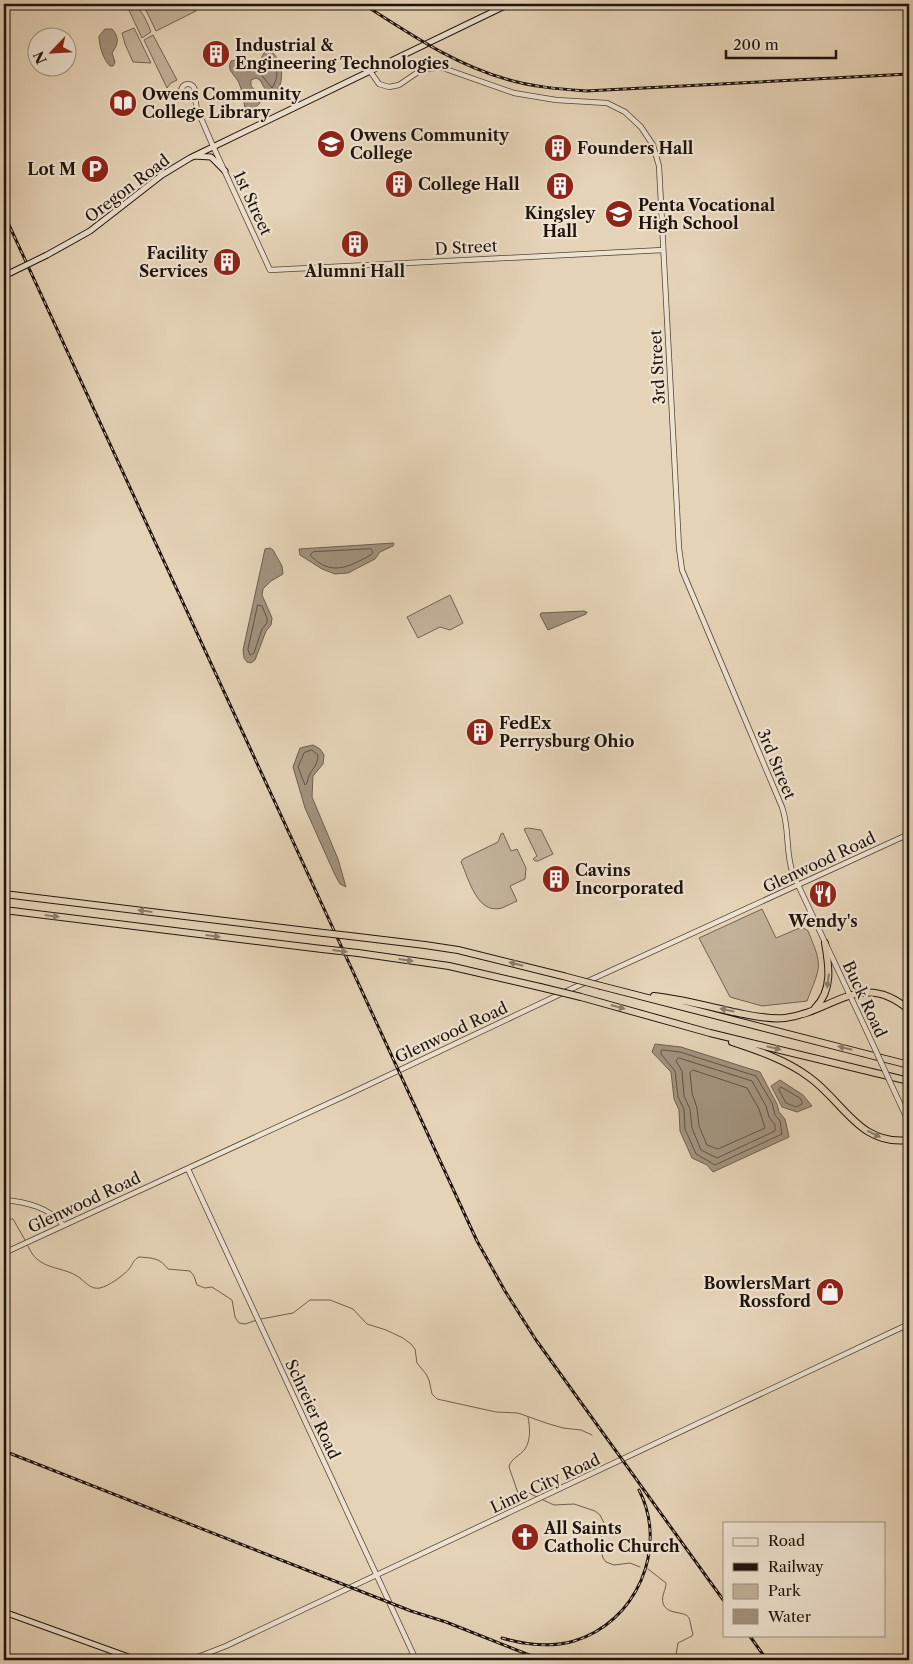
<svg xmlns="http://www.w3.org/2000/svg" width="913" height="1664" viewBox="0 0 913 1664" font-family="'Libre Caslon Text',serif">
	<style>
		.green { fill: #c3b29a; stroke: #716253 }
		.water { fill: #a2927d; stroke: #6e5f50 }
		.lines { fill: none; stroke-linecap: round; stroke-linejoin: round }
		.shore { stroke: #605244; stroke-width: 1 }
		.stream { stroke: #6e5f50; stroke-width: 1 }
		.tertiary-casing { stroke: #504337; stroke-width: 6 }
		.secondary-casing { stroke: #1f130c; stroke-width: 7 }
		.motorway-casing { stroke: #1f130c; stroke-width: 8 }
		.tertiary { stroke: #eee2d0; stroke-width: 4.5 }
		.secondary { stroke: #eee2d0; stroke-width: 5 }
		.motorway { stroke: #e5d3b7; stroke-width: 6 }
		.rail-casing { stroke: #1f130c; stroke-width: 3 }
		.rail { stroke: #eee2d0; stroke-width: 1; stroke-dasharray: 4; stroke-linecap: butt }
		.tertiary-bridge-casing { stroke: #504337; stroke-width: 6; stroke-linecap: butt }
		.secondary-bridge-casing { stroke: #1f130c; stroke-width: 7; stroke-linecap: butt }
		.motorway-bridge-casing { stroke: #1f130c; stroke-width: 8; stroke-linecap: butt }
		.tertiary-bridge { stroke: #eee2d0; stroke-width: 4.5 }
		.secondary-bridge { stroke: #eee2d0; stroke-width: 5 }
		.motorway-bridge { stroke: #e5d3b7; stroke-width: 6 }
		.oneway { fill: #8c7d6a }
		.labels { text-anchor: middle; stroke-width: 4.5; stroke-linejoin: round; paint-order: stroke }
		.poi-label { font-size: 16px; font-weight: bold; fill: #1f130c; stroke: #eee2d0; text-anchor: start }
		.street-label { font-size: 16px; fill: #1f130c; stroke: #eee2d0 }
	</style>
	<rect width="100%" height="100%" fill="#e5d3b7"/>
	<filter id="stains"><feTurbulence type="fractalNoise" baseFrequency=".004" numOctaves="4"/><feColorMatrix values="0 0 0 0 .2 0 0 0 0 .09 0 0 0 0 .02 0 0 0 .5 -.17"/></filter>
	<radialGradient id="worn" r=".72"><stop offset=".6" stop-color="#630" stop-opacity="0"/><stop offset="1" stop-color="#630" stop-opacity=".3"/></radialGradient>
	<path class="green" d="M126,4C141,4 146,20 151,32L142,38Z
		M143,4H193L196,11L156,31Z
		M134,28L151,63L133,62L125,44L122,33Z
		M153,35L177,80L171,83L167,88L144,40Z
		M450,595L463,623L450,630L440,627L418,638L407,617Z
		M528,828L541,830L553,854L538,861H535L533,859L537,856L524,829Z
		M503,833L511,851L517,849L526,868L525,879L510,886L517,901C512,903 507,906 502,908C477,915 469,879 461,862L463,859L498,842L501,834Z
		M762,909L776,938L802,927L808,931C823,967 821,965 807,1001L762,1006L730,997L699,938Z"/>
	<path class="water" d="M105,29H112C120,38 118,44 112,53L115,62L113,66H110C103,59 99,46 99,36Z
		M267,48C283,58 286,80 275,95L269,96L260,80L256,78L251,80V86L257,92L261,100C259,106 254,109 248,108L245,107C243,99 242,90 239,83C235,74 226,71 231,61L236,60L245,70L248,72L255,69Z
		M394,543L393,546L380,552L375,559L348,573L335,574L322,569L300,555L299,549Z
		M270,548L273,550L282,566L283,574L271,581L263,589L262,595L272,618L271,625L266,631L255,660L251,663L247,662L244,658L243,650L265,549Z
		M584,611L587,612L586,614L548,630L540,615L541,613Z
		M313,745L320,749L324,755L323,764L313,776L312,797L338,859L346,887L340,884L335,875L305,808L293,767L300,748Z
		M655,1044L681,1047L760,1072L777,1104L779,1112L785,1119L789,1137L713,1172L707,1165L692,1158L680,1131L679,1110L674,1099L671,1072L652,1052Z
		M780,1080L803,1095L812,1106L797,1112L782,1107L771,1086Z"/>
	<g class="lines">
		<path class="shore" d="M268,56C279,63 279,78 272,88L260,73Z
			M371,549L373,552L371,555C348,567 331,577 310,555L313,552Z
			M258,605L262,606L267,618V623L262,629L254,653L250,655L248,650Z
			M312,750L318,755C318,768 309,769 307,783L305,785L298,767L304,753Z
			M663,1050L680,1052L756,1076L772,1103L775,1115L780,1121L782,1134L715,1165L696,1154L685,1129L684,1109L678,1097L675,1071L661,1054V1051Z
			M679,1058L752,1081L766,1106L769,1117L775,1125V1131L717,1158L701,1150L692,1128L690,1109L684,1096L682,1071L676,1061Z
			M693,1070L747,1088L759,1109L765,1128L718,1149L707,1145L699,1126L697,1108L692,1093L690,1073Z
			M781,1087L800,1098L802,1102V1104L796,1107L786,1103L779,1090Z"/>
		<path class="stream" d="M4,1219H13L25,1240
			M27,1244C30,1251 34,1258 41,1262C52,1269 66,1269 77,1276C85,1281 90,1290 100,1288C109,1286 124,1275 129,1269C133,1264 133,1260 139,1257C153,1258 160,1258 168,1269L190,1271L194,1276L197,1285L205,1288L212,1287L232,1300L235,1317L239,1323L245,1324L257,1320
			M261,1319L293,1313L310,1300H330L353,1309L367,1324L386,1330L403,1338L411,1344L415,1349L417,1363L426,1374L429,1380L432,1394L437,1399L496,1412L518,1413L546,1423L563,1428L581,1430L592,1435
			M528,1417C530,1427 531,1440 525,1449C520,1456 511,1458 509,1467L518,1493H529L537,1497
			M541,1499L554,1505L574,1504L595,1511L600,1515L604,1523L600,1546L603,1558L606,1562L614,1565L630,1563L640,1567
			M648,1569L666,1583C666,1590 661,1596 663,1603C667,1616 685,1610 689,1618C691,1623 691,1629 693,1634L692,1636L678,1643L675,1660"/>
		<defs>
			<path id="tertiary" d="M370,71L379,84L389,87L399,85L421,70L440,67L514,93L556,100L607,103L625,112L641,127L653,145L659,166L679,548L682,570L782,807C790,829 785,852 793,874L869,1036
				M181 91a7 7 0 1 1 14 0a7 7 0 1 1-14 0Z
				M194,94L197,109L213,146L270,270L663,250
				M897,1097L909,1123
				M188,1169L416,1660
				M4,1200C26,1202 49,1207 63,1225
				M4,1253L349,1094L586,982L909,834
				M190,1660L226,1646L909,1324"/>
			<path id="secondary" d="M194,156L211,157L225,171
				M47,255L90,231L162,175L190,158L509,4
				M4,1612L137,1660"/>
			<path id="motorway" d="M4,894L315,932
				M4,910L322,949
				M350,936L425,945L458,950L563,976
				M358,953L449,966L540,987
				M601,986L909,1065
				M654,996C681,999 707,1006 733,1012C750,1015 768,1020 785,1018C833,1012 862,969 909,1010
				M581,997L710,1033L909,1081
				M815,1008C833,990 829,966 825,943
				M732,1042C759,1051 786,1060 809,1077C844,1102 859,1146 909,1140"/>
		</defs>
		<use href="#tertiary" class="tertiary-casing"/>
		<use href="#secondary" class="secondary-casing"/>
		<use href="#motorway" class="motorway-casing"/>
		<use href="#tertiary" class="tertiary"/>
		<use href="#secondary" class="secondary"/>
		<use href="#motorway" class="motorway"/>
		<defs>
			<path id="rail" d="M363,4C409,33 453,64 506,79C532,87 560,89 586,91L909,74
				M4,214L477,1241L505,1291L536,1340L724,1601
				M4,1451L411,1611L446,1622L542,1660
				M749,1635L767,1660
				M502,1638C526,1645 550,1648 574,1641C636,1623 669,1548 639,1490"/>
		</defs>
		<use href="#rail" class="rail-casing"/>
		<use href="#rail" class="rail"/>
		<defs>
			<path id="tertiary-bridge" d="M869,1036L897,1097"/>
			<path id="secondary-bridge" d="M8,274L47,255"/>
			<path id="motorway-bridge" d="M315,932L350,936
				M322,949L358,953
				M563,976L601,986
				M540,987L581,997"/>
		</defs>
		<use href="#tertiary-bridge" class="tertiary-bridge-casing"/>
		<use href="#secondary-bridge" class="secondary-bridge-casing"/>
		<use href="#motorway-bridge" class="motorway-bridge-casing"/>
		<use href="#tertiary-bridge" class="tertiary-bridge"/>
		<use href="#secondary-bridge" class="secondary-bridge"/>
		<use href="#motorway-bridge" class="motorway-bridge"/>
	</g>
	<defs><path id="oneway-solid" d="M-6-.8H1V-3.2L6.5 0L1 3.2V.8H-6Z" transform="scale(1.25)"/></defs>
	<g class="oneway">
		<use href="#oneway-solid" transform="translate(145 911) rotate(-173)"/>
		<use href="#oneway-solid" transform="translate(52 916) rotate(7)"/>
		<use href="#oneway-solid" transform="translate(213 936) rotate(7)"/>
		<use href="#oneway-solid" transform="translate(340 951) rotate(7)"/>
		<use href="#oneway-solid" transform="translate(406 960) rotate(8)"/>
		<use href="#oneway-solid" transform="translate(516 964) rotate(-166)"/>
		<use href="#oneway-solid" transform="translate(828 981) rotate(98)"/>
		<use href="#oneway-solid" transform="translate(618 1007) rotate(15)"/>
		<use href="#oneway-solid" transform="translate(727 1010) rotate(-168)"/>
		<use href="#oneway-solid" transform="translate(774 1048) rotate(14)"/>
		<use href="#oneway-solid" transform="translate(845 1048) rotate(-166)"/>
		<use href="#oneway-solid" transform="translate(874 1134) rotate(26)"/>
	</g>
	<defs>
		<symbol id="building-disc" viewBox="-11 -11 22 22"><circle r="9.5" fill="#8f2418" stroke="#eee2d0"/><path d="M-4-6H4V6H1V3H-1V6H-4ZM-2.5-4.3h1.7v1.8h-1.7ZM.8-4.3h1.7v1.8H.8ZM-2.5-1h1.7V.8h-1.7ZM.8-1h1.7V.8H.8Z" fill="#fff"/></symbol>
		<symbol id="library-disc" viewBox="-11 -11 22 22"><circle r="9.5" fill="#8f2418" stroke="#eee2d0"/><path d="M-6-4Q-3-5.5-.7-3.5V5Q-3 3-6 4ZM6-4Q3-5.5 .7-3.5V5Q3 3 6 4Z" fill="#fff"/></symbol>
		<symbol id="university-disc" viewBox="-11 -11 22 22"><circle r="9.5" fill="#8f2418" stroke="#eee2d0"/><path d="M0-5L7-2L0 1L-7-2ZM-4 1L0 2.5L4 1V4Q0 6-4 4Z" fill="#fff"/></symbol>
		<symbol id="parking-disc" viewBox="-11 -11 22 22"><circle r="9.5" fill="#8f2418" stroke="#eee2d0"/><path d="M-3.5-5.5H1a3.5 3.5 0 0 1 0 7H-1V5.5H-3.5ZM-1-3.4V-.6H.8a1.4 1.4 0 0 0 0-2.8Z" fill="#fff"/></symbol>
		<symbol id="school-disc" viewBox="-11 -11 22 22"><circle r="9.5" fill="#8f2418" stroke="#eee2d0"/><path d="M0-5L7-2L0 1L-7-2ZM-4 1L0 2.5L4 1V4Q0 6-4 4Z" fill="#fff"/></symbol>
		<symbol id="restaurant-disc" viewBox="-11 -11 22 22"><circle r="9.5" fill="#8f2418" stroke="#eee2d0"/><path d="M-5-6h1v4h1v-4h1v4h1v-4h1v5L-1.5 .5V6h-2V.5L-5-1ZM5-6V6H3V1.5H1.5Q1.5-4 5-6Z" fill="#fff"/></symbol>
		<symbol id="shop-disc" viewBox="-11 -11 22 22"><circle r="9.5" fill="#8f2418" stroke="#eee2d0"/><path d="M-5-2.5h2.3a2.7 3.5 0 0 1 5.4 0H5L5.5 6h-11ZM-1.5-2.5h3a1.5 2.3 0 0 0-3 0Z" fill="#fff"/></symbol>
		<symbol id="church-disc" viewBox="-11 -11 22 22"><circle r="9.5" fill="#8f2418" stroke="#eee2d0"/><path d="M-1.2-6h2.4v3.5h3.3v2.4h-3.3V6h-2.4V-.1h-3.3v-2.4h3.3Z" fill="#fff"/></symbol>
	</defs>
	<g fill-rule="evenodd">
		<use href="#building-disc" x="200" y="38" width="32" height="32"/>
		<use href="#library-disc" x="107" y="87" width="32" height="32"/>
		<use href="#university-disc" x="315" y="128" width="32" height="32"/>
		<use href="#building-disc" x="542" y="132" width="32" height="32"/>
		<use href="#parking-disc" x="79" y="153" width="32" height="32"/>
		<use href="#building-disc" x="383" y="168" width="32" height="32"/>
		<use href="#building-disc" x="544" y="170" width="32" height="32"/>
		<use href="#school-disc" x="603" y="198" width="32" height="32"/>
		<use href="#building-disc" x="339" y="228" width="32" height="32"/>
		<use href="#building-disc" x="211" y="246" width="32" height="32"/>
		<use href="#building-disc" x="464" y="716" width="32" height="32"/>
		<use href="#building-disc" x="540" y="863" width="32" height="32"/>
		<use href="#restaurant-disc" x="807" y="878" width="32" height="32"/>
		<use href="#shop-disc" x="814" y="1276" width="32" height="32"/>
		<use href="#church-disc" x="509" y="1521" width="32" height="32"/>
	</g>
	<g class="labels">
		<g class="poi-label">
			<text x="235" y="51">Industrial &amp;<tspan x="235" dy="18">Engineering Technologies</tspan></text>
			<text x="142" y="100">Owens Community<tspan x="142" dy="18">College Library</tspan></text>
			<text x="350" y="141">Owens Community<tspan x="350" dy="18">College</tspan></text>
			<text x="577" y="154">Founders Hall</text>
			<text x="76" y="175" text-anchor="end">Lot M</text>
			<text x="418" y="190">College Hall</text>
			<text x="638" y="211">Penta Vocational<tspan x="638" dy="18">High School</tspan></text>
			<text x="560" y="219" text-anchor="middle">Kingsley<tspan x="560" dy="18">Hall</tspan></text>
			<text x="208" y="259" text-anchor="end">Facility<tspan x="208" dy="18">Services</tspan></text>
			<text x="355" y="277" text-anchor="middle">Alumni Hall</text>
			<text x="499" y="729">FedEx<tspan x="499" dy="18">Perrysburg Ohio</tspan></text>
			<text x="575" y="876">Cavins<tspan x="575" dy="18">Incorporated</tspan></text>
			<text x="823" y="927" text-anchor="middle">Wendy's</text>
			<text x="811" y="1289" text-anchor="end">BowlersMart<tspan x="811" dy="18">Rossford</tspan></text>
			<text x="544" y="1534">All Saints<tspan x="544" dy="18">Catholic Church</tspan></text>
		</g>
		<g class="street-label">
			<text transform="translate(127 188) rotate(-37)" y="6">Oregon Road</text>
			<text transform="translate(253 203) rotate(65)" y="6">1st Street</text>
			<text transform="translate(466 247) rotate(-3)" y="6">D Street</text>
			<text transform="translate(657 367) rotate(-93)" y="6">3rd Street</text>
			<text transform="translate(777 764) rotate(67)" y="6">3rd Street</text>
			<text transform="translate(819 862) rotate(-25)" y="6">Glenwood Road</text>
			<text transform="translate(865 999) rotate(65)" y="6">Buck Road</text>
			<text transform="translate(451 1032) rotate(-25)" y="6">Glenwood Road</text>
			<text transform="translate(84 1202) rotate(-25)" y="6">Glenwood Road</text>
			<text transform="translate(313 1409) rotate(65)" y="6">Schreier Road</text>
			<text transform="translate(545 1483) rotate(-25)" y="6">Lime City Road</text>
		</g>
	</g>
	<rect width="913" height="1664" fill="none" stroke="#e5d3b7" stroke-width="20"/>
	<rect x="5" y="5" width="903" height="1654" fill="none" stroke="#1f130c" stroke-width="2.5"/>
	<rect x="10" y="10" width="893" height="1644" fill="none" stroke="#1f130c"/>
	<rect x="723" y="1522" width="162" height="115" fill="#eee2d0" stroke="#9b8f82"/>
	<rect x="733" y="1538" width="25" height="8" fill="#eee2d0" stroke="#9b8f82"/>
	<text x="768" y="1546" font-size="15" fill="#1f130c">Road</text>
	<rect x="733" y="1563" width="25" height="8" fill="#1f130c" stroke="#9b8f82"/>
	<text x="768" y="1572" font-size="15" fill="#1f130c">Railway</text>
	<rect x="733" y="1584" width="25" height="15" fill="#c3b29a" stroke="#9b8f82"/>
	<text x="768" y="1596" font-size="15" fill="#1f130c">Park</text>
	<rect x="733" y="1609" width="25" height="15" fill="#a2927d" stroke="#9b8f82"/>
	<text x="768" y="1622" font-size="15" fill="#1f130c">Water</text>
	<g transform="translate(52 52) rotate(245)"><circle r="24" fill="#eee2d0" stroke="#9b8f82"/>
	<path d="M0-4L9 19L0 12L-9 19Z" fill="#8f2418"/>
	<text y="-8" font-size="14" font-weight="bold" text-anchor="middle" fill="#1f130c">N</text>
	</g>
	<path d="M726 50v8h110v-8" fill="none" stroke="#1f130c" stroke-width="2.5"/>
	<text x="733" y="50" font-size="15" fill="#1f130c" stroke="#eee2d0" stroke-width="4" paint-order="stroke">200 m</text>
	<rect width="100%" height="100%" filter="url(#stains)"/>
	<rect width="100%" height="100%" fill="url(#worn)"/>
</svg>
